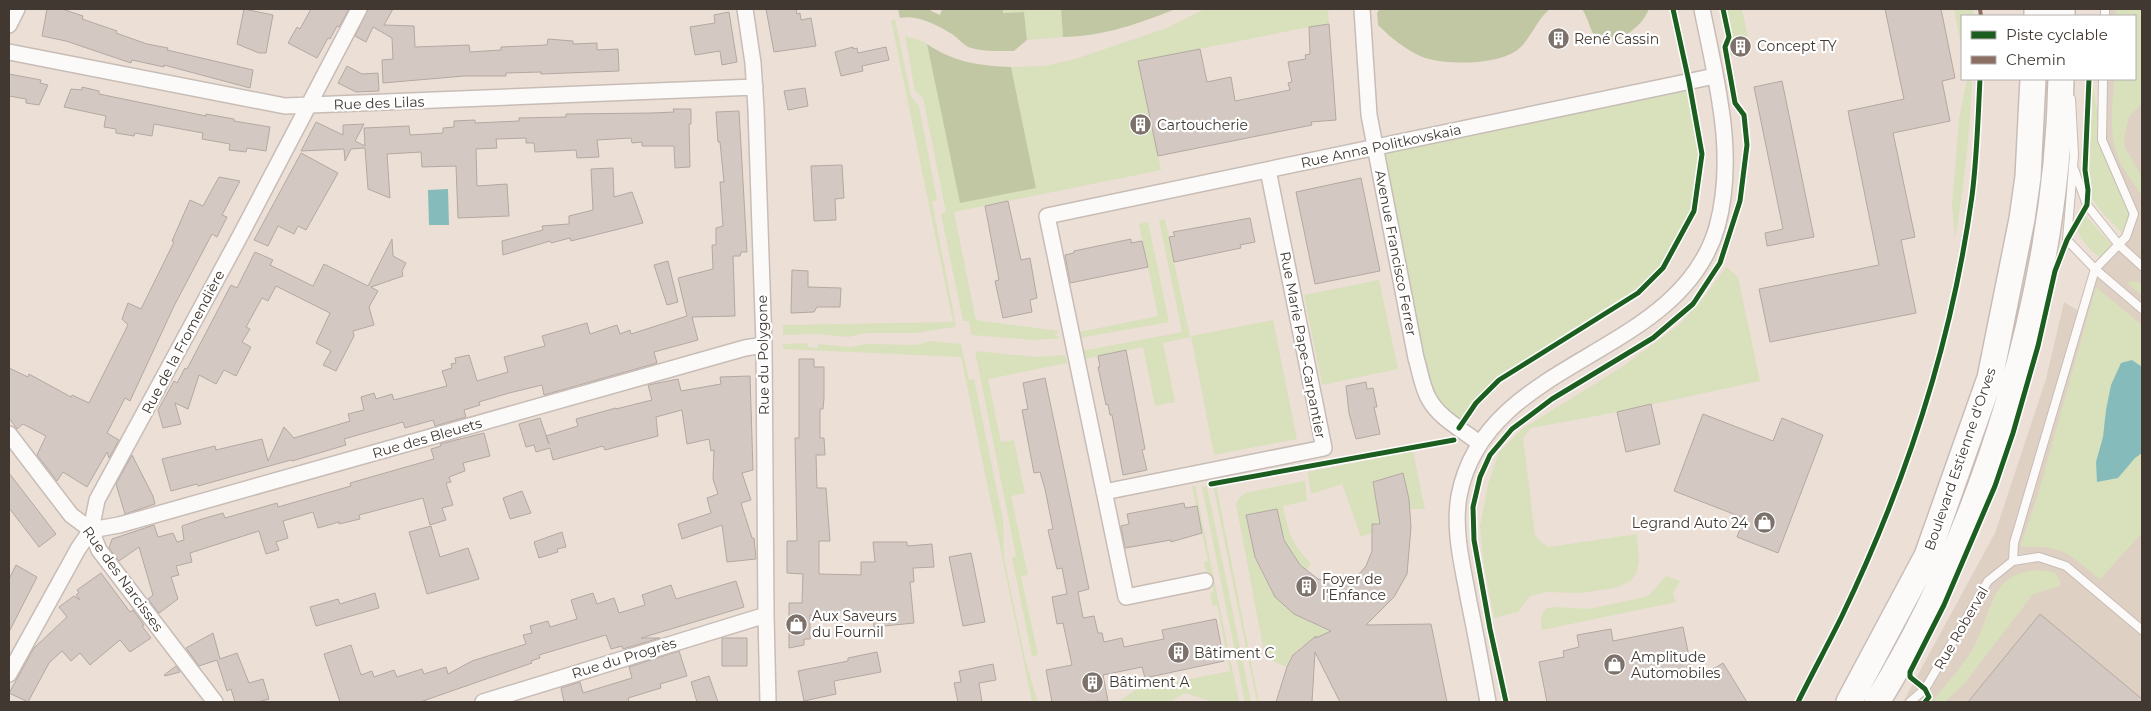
<svg xmlns="http://www.w3.org/2000/svg" width="2151" height="711" viewBox="0 0 2151 711" font-family="Montserrat,sans-serif">
	<style>
		.industrial { fill: #dfd0c4 }
		.green { fill: #d9e0bc }
		.forest { fill: #c1c7a3 }
		.water { fill: #86bbbb }
		.building { fill: #d3c9c2; stroke: #b3a9a2 }
		.lines { fill: none; stroke-linecap: round; stroke-linejoin: round }
		.service-casing { stroke: #c7bdb6; stroke-width: 10 }
		.minor-casing { stroke: #c7bdb6; stroke-width: 18 }
		.primary-casing { stroke: #c7bdb6; stroke-width: 28 }
		.service { stroke: #fcfaf9; stroke-width: 8 }
		.minor { stroke: #fcfaf9; stroke-width: 15 }
		.primary { stroke: #fcfaf9; stroke-width: 25 }
		.quiet { stroke: #8d6e63; stroke-width: 4; stroke-dasharray: 8 4; stroke-linecap: butt }
		.cycleway-casing { stroke: #fff; stroke-width: 8 }
		.cycleway { stroke: #1b5e20; stroke-width: 5 }
		.labels { text-anchor: middle; stroke-width: 4.5; stroke-linejoin: round; paint-order: stroke }
		.poi-label { font-size: 14px; fill: #413831; stroke: #fff; text-anchor: start }
		.street-label { font-size: 14px; fill: #413831; stroke: #fff }
	</style>
	<rect width="100%" height="100%" fill="#ecdfd6"/>
	<path class="industrial" d="M2105,9H2142V702H1903L1995,533L2046,379L2064,302L2082,313L2095,269L2126,237L2102,140L2103,79H2135V16H2105Z"/>
	<path class="green" d="M1003,9H1061L1063,37L1027,40L1024,12L1003,13Z
		M1205,9H1328L1329,24L1309,27L1139,61L1150,116L1137,119L1139,132L1153,129L1161,170L954,212L976,320L1060,331L1054,335L1062,338L1034,340L971,335L969,321H963L941,214L946,212L923,98L915,91L905,36L919,40L927,44L960,202L1036,187L1011,67L1045,66L1075,59L1167,28Z
		M1726,9H1742L1748,37L1734,40L1738,55L1730,56L1728,47L1732,39Z
		M1954,9H1973L1974,16H1962V52Z
		M2115,9H2142V103L2129,117L2124,137L2125,147L2142,177V196C2132,181 2120,166 2115,149C2109,126 2113,102 2114,79H2135V16H2116Z
		M895,19L911,96L919,106L937,200L932,202L956,325L954,327L915,333H866L848,337L818,334L783,335V325L953,322L891,20Z
		M1967,79H1972C1970,133 1964,186 1955,239L1952,205L1959,119Z
		M2089,79H2092L2102,140L2134,214L2126,237C2114,225 2094,206 2088,190C2080,170 2088,103 2089,79Z
		M1689,82L1702,154L1694,211L1663,268L1638,293L1499,380L1476,403L1459,428L1429,401L1376,148Z
		M2082,212L2115,248L2104,260C2090,251 2079,240 2076,223Z
		M1165,219L1190,337L1163,343L1175,402L1155,406L1143,347L1084,359L1082,351L1182,332L1159,220Z
		M1148,222L1169,322L1080,338L1079,332L1158,316L1139,224Z
		M1726,267L1738,277L1760,381L1617,412L1531,428L1523,438L1535,535L1541,542L1549,547L1637,534L1639,561L1637,572L1631,581L1615,588L1580,593L1546,592L1530,596L1518,612L1494,618L1484,566L1480,526L1488,484L1499,452L1522,429L1622,367L1680,324L1704,297Z
		M1379,280L1398,369L1322,385L1304,295Z
		M2132,281L2142,283V295L2127,283Z
		M2096,287L2142,325V533L2100,579C2067,553 2064,545 2020,547L2038,494Z
		M1273,320L1297,439L1214,455L1191,336Z
		M929,341L961,344L969,380L974,379L1003,520L1004,558L1025,659L1038,702H1032L961,357L783,349V344L807,343L808,347L818,348V344L850,347L867,344L917,345Z
		M975,351L1037,357L1065,355L1067,363L988,379L1001,442L1014,440L1025,493L1011,496L1028,575L1021,576L1038,655L1032,656L1012,558L1016,556Z
		M1413,451L1425,509H1410L1402,473L1373,482L1380,524H1372V533L1361,537L1342,484L1311,494L1308,472Z
		M1305,481L1307,501L1283,506C1287,530 1293,547 1311,563L1306,571L1288,549L1280,527L1246,516C1254,566 1273,619 1331,625L1337,639C1313,640 1297,641 1287,667L1265,658L1236,504L1239,498L1245,493Z
		M1216,484L1259,702H1257L1213,485Z
		M1192,486H1195L1239,702H1213L1185,693L1170,702H1118L1135,690L1230,671L1217,605L1213,606L1210,593L1214,592L1210,576H1207L1204,562L1208,561Z
		M1207,486L1251,702H1245L1202,487Z
		M2039,570L2054,572L2060,580V586L2033,594L1965,683L1945,702H1932C1945,685 1961,668 1972,650C1994,613 1987,573 2039,570Z
		M1666,576L1680,581L1673,594L1676,602L1542,630C1540,622 1540,615 1546,608L1554,607L1588,609L1632,600L1648,596Z"/>
	<path class="forest" d="M898,9H931V11L940,15L942,9H1003V13L1024,12L1027,40L1014,51C1000,51 984,52 971,48C964,46 958,38 952,34C938,25 916,14 900,18Z
		M1061,9H1176C1140,23 1102,37 1063,37Z
		M1380,9H1550C1536,20 1531,40 1516,51C1495,65 1449,65 1425,58C1408,52 1390,37 1378,25L1377,13Z
		M1582,9H1649C1641,28 1622,40 1602,44C1590,35 1590,21 1582,9Z
		M927,44C953,62 980,66 1011,67L1036,188L960,203Z"/>
	<path class="water" d="M448,189L449,225H429L428,190Z
		M2132,360L2142,367V453L2135,458L2118,478L2097,482L2096,462L2103,437L2106,410L2111,385L2121,363Z"/>
	<path class="building" d="M47,9H62L83,16L82,19L117,31L116,33L147,44L168,48L167,50L253,70L250,88L164,65V67L132,60L131,63L66,41L42,36Z
		M244,9L273,15L266,53H259L237,44Z
		M311,9H349L339,27L337,26L330,39L328,38L317,58L288,43L297,27L300,29Z
		M368,9H393L384,25L414,26L415,47L469,45L470,52L501,50V47L547,45L548,39L573,41V44L597,43V50L618,49L619,71L541,74V72L506,73V76H464L383,83L382,60L393,59L392,38L373,27L366,42L355,36Z
		M766,9H796L797,14L800,13L801,20L811,18L816,46L774,52Z
		M1885,9H1941L1955,78L1942,81L1950,121L1893,133L1915,237L1901,240L1916,313L1770,342L1759,289L1879,265L1848,111L1904,99Z
		M729,12L737,62L722,65L720,51L695,55L690,27L715,23L714,15Z
		M1329,24L1336,120L1311,122L1312,125L1158,156L1138,61L1200,49L1207,82L1231,77L1235,101L1290,90L1288,83L1292,82L1288,62L1306,59L1305,55L1310,54L1309,27Z
		M853,47V49L857,48L858,53L886,47L889,60L862,66L863,71L841,76L835,52Z
		M347,66L362,74L378,73L379,91L356,92L338,83Z
		M9,74L41,80L40,83L48,85L39,105L26,103V99L9,96Z
		M1782,81L1814,237L1767,246L1765,233L1783,229L1754,87Z
		M82,87L99,91V94L206,116V114L234,119V121L270,127L266,151L247,148L246,152L229,150L230,144L202,139L203,133L154,124L152,136L135,133L134,136L116,133V129L104,127L106,116L64,107L71,89L82,90Z
		M805,88L808,106L788,110L784,91Z
		M673,109H691V124H689L690,167L675,168L674,146H642V142L632,143L631,138L597,140L599,157L577,158L576,150L535,152L534,143H526V138L496,139L497,148L476,149L477,186L507,184L509,216L458,218L456,166L422,167L421,152L387,154L390,198L368,189L365,148L351,149L345,161L344,149L301,151L316,122L343,135V125L364,124L355,141L365,146L364,128L409,126L410,135L443,133V128L454,127V121L475,120V123L519,121V118L566,117V114L652,113L674,112Z
		M739,111L747,252H741L740,256H733L735,316L692,317L698,340L654,352L657,363L544,395L542,385L509,393L479,402L480,405L464,410L466,417L435,426L433,420L405,428L403,422L344,439L346,445L292,461L291,460L198,486L197,484L171,491L162,459L215,446L216,450L262,439L268,461L284,427L294,438L350,421L348,414L364,410L361,397L374,393L376,399L392,394L394,400L447,386L442,371L452,368L451,364L456,363L455,358L469,355L477,381L508,372L504,357L545,346L542,336L587,323L590,334L617,325L620,334L630,330L631,334L687,316L678,278L713,269L712,245H716V228L723,226L720,182H724L720,142H718L716,112Z
		M301,153L338,173L306,230L298,226L294,234L278,226L268,246L254,240Z
		M842,165L844,198L835,199L836,220L814,221L811,166Z
		M613,168L614,197L632,192L643,223L571,241L570,238L551,243L550,241L503,255L502,241L543,230L542,226L569,224V216L593,210L591,169Z
		M219,177L240,181L222,215L227,217L217,237L212,234L174,306L130,401L125,398L107,433L119,440L109,458L107,452L87,487L63,472L57,481L37,455L46,436L23,424L17,429L9,418V368L28,377L29,374L71,397L72,395L89,403L128,325L122,319L128,303L141,309L174,242L172,241L190,200L203,206Z
		M1361,178L1380,271L1315,284L1296,192Z
		M1008,201L1021,260L1030,258L1037,298L1030,300L1032,312L1003,318L995,281L999,280L985,206Z
		M1250,218L1255,242L1240,245L1241,248L1174,262L1169,237L1175,236L1173,232Z
		M392,239L393,256L406,263L402,271L403,276L371,287L378,291L369,307L374,325L353,331L354,336L336,371L323,365L331,351L316,343L330,313L276,286L268,301L262,298L246,327L250,329L242,342L251,347L236,376L224,370L216,384L199,375L188,409L175,403L181,424L163,428L158,410L174,381L177,383L185,368L187,369L231,285L237,288L255,252L273,260L270,265L313,286L324,264L368,286Z
		M1131,239V243L1142,241L1148,267L1070,283L1065,255L1074,253V251Z
		M668,261L678,302L667,305L654,265Z
		M792,270L808,271V287L841,288L840,307H817L814,312L791,313Z
		M1126,350L1145,449L1142,450L1147,470L1123,475L1112,415H1110L1108,404L1106,405L1098,367H1100L1098,356Z
		M799,359H814V367H824V398L823,409H820V438H824L825,455H816L817,488H826L830,541H819V574L861,575V562H875L873,542H907V546L932,544L934,567L913,568L914,582H910L914,623L874,627L873,614L821,613V616L810,615V639H804V645L789,648V603H802L803,574L787,573V541H797L795,438H799Z
		M750,376L753,470L742,473L751,500L741,503L752,538H754L756,559L727,562L722,525L682,539L678,524L711,513L707,498L718,494L713,479L714,450L711,451L709,439L687,444L682,410L656,417L658,436L605,450L603,446L553,460L550,448L536,452L534,445L526,447L519,424L540,418L549,444L546,436L578,426L576,419L616,408V409L652,400L648,385L678,379L681,391L721,384L720,377Z
		M1045,378L1089,589L1078,592L1083,618L1094,616L1098,633H1102L1104,642L1122,638L1124,647L1164,639L1162,630L1216,619L1224,661L1145,678L1142,667L1103,675L1108,701L1052,702L1046,670L1072,665L1063,623L1057,624L1052,597L1067,594L1062,568L1057,569L1048,530L1053,529L1045,489L1040,472L1034,473L1022,410L1028,409L1023,383Z
		M1366,382L1367,389L1373,388L1377,407H1374L1380,434L1356,439L1349,413L1346,386Z
		M1651,404L1660,444L1626,452L1617,412Z
		M1703,414L1773,441L1782,418L1823,435L1778,553L1737,537L1744,518L1674,491Z
		M484,433L490,456L463,463L465,471L449,477L451,482L446,483L453,505L442,508L446,520L430,525L423,498L359,515L360,519L339,524V522L318,528L313,512L283,521L288,538L276,542L279,550L266,554L259,531L190,553L192,562L176,566L179,575L171,577L178,599L159,613L148,599L153,595L139,547L119,561L109,548L112,539L154,525L158,537L173,533L177,542L184,540L182,526L202,519L223,513L225,518L277,503L278,507L351,486L350,483L434,459L431,449L441,446L440,444Z
		M132,455L153,496L155,504L125,514L116,484Z
		M9,473L56,534L39,547L9,508Z
		M1403,473L1409,499L1411,527L1407,574L1394,597L1366,625L1431,624L1447,702H1340L1315,652L1312,702H1276L1287,667L1293,655L1316,636V638L1331,631L1294,614L1275,597L1255,557L1246,515L1277,509L1284,540L1300,565L1318,579L1332,582L1345,581L1359,574L1366,566L1372,551V524H1380L1373,482Z
		M522,491L531,513L510,519L503,498Z
		M1184,503L1185,508L1197,506L1202,533L1171,542V540L1125,548L1121,526L1129,524L1127,514Z
		M431,526L440,557L468,548L479,579L427,594L409,532Z
		M562,532L566,547L557,549L558,552L539,558L534,542Z
		M971,553L985,622L963,626L949,557Z
		M16,565L37,577L9,632V579Z
		M101,573L130,612L133,610L144,625L142,626L151,638L130,652L120,640L90,665L80,653L71,661L62,651L49,663L28,702L9,693L34,648L67,617L59,607L74,596L80,600L76,595L79,593L77,590Z
		M736,581L744,607L641,638H660L623,649L622,646L611,649L606,635L539,655L540,658L531,661L532,663L420,702H340L324,654L351,645L361,675L372,671L374,677L394,670L397,677L422,669L424,674L446,667L448,674L472,661L526,644L523,635L532,633L530,626L548,621L550,627L577,619L571,600L593,593L597,604L614,598L619,613L645,605L642,595L671,585L676,599Z
		M375,593L379,608L316,626L310,607L338,599L340,604Z
		M2040,614L2142,699V702H1968Z
		M1683,627L1694,681L1723,663L1747,702H1547L1539,662L1564,657L1563,651L1579,647L1577,635L1611,629L1613,641Z
		M213,633L220,659L237,653L249,683L263,679L269,699L258,702H235L231,689L227,691L217,660L199,666L186,648Z
		M722,638H747V666H722Z
		M679,651L687,676L660,684L661,688L628,698L629,702H564L561,688L580,682L583,693L632,678L629,667Z
		M877,652L881,672L834,681L836,694L804,701L798,671L848,661V658Z
		M993,664L996,680L979,683L982,702H958L954,683L961,682L959,671Z
		M176,666L180,672L165,676L164,675Z
		M709,676L718,702H697L691,682Z"/>
	<g class="lines">
		<defs>
			<path id="service" d="M2105,16V9
				M2071,99L2074,155L2067,240L2095,269L2142,309
				M2074,169L2087,205L2119,245L2142,266
				M2013,561L2014,543L2095,269L2126,237L2134,214L2102,140L2103,79
				M1910,702L1925,689L1988,581L2013,561L2039,557L2066,566L2142,630"/>
			<path id="minor" d="M745,9L753,63L756,109L764,345L766,615L768,702
				M1362,9L1369,115L1416,358C1420,371 1422,387 1429,399C1439,418 1463,430 1479,443
				M9,25L17,9
				M9,52L285,106L755,87
				M9,434L71,515L91,530L99,550L215,702
				M1104,492L1324,448L1268,170
				M91,530L119,525L745,348L764,345
				M1205,581L1126,597L1047,216L1715,76
				M9,674L78,549L91,530L97,500L239,238L359,9
				M483,702L766,615
				M1488,702C1482,669 1476,635 1469,602C1463,567 1453,532 1459,496C1485,357 1679,359 1717,227C1737,154 1716,80 1702,9"/>
			<path id="primary" d="M2062,9V16
				M2037,16V9
				M1849,702L1927,556L1990,378L2022,219L2028,177L2033,79
				M1877,702C1986,525 2057,287 2061,79"/>
		</defs>
		<use href="#service" class="service-casing"/>
		<use href="#minor" class="minor-casing"/>
		<use href="#primary" class="primary-casing"/>
		<use href="#service" class="service"/>
		<use href="#minor" class="minor"/>
		<use href="#primary" class="primary"/>
		<path class="quiet" d="M1980,9L1981,16"/>
		<defs>
			<path id="cycleway" d="M1459,428L1476,403L1499,380L1638,293L1663,268L1694,211L1702,154L1689,82L1673,9
				M1211,484L1454,440
				M1506,702L1490,629L1474,540L1473,507L1480,477L1490,455L1512,429L1552,399L1653,338L1693,304L1720,263L1740,201L1747,145L1744,115L1735,103L1725,47L1729,37L1723,9
				M1798,702C1812,674 1827,646 1841,618C1905,485 1952,342 1972,196C1977,157 1978,118 1980,79
				M1925,702L1929,697L1925,689L1910,677V672L1944,605L1995,486L2013,433L2038,346L2055,271L2067,240L2087,205L2088,190L2085,170L2089,79"/>
		</defs>
		<use href="#cycleway" class="cycleway-casing"/>
		<use href="#cycleway" class="cycleway"/>
	</g>
	<defs>
		<symbol id="building-disc" viewBox="-11 -11 22 22"><circle r="9.5" fill="#7d726b" stroke="#fff"/><path d="M-4-6H4V6H1V3H-1V6H-4ZM-2.5-4.3h1.7v1.8h-1.7ZM.8-4.3h1.7v1.8H.8ZM-2.5-1h1.7V.8h-1.7ZM.8-1h1.7V.8H.8Z" fill="#fff"/></symbol>
		<symbol id="shop-disc" viewBox="-11 -11 22 22"><circle r="9.5" fill="#7d726b" stroke="#fff"/><path d="M-5-2.5h2.3a2.7 3.5 0 0 1 5.4 0H5L5.5 6h-11ZM-1.5-2.5h3a1.5 2.3 0 0 0-3 0Z" fill="#fff"/></symbol>
	</defs>
	<g fill-rule="evenodd">
		<use href="#building-disc" x="1546" y="26" width="25" height="25"/>
		<use href="#building-disc" x="1728" y="34" width="25" height="25"/>
		<use href="#building-disc" x="1128" y="112" width="25" height="25"/>
		<use href="#shop-disc" x="1752" y="510" width="25" height="25"/>
		<use href="#building-disc" x="1294" y="574" width="25" height="25"/>
		<use href="#shop-disc" x="784" y="612" width="25" height="25"/>
		<use href="#building-disc" x="1166" y="640" width="25" height="25"/>
		<use href="#shop-disc" x="1602" y="652" width="25" height="25"/>
		<use href="#building-disc" x="1080" y="670" width="25" height="25"/>
	</g>
	<g class="labels">
		<g class="poi-label">
			<text x="1574" y="44">René Cassin</text>
			<text x="1757" y="51">Concept TY</text>
			<text x="1157" y="130">Cartoucherie</text>
			<text x="1748" y="528" text-anchor="end">Legrand Auto 24</text>
			<text x="1322" y="584">Foyer de<tspan x="1322" dy="16">l'Enfance</tspan></text>
			<text x="812" y="621">Aux Saveurs<tspan x="812" dy="16">du Fournil</tspan></text>
			<text x="1194" y="658">Bâtiment C</text>
			<text x="1631" y="662">Amplitude<tspan x="1631" dy="16">Automobiles</tspan></text>
			<text x="1109" y="687">Bâtiment A</text>
		</g>
		<g class="street-label">
			<text transform="translate(379 103) rotate(-2)" y="5">Rue des Lilas</text>
			<text transform="translate(1381 146) rotate(-12)" y="5">Rue Anna Politkovskaia</text>
			<text transform="translate(1396 253) rotate(79)" y="5">Avenue Francisco Ferrer</text>
			<text transform="translate(183 342) rotate(-62)" y="5">Rue de la Fromendière</text>
			<text transform="translate(1303 345) rotate(79)" y="5">Rue Marie Pape-Carpantier</text>
			<text transform="translate(763 355) rotate(-91)" y="5">Rue du Polygone</text>
			<text transform="translate(427 438) rotate(-16)" y="5">Rue des Bleuets</text>
			<text transform="translate(1960 459) rotate(-71)" y="5">Boulevard Estienne d'Orves</text>
			<text transform="translate(123 579) rotate(54)" y="5">Rue des Narcisses</text>
			<text transform="translate(1961 628) rotate(-60)" y="5">Rue Roberval</text>
			<text transform="translate(624 658) rotate(-17)" y="5">Rue du Progrès</text>
		</g>
	</g>
	<rect width="2151" height="711" fill="none" stroke="#413831" stroke-width="20"/>
	<rect x="1961" y="15" width="175" height="65" fill="#ffffff" stroke="#b3afad"/>
	<rect x="1971" y="31" width="25" height="8" fill="#1b5e20" stroke="#b3afad"/>
	<text x="2006" y="40" font-size="15" fill="#413831">Piste cyclable</text>
	<rect x="1971" y="56" width="25" height="8" fill="#8d6e63" stroke="#b3afad"/>
	<text x="2006" y="65" font-size="15" fill="#413831">Chemin</text>
</svg>
